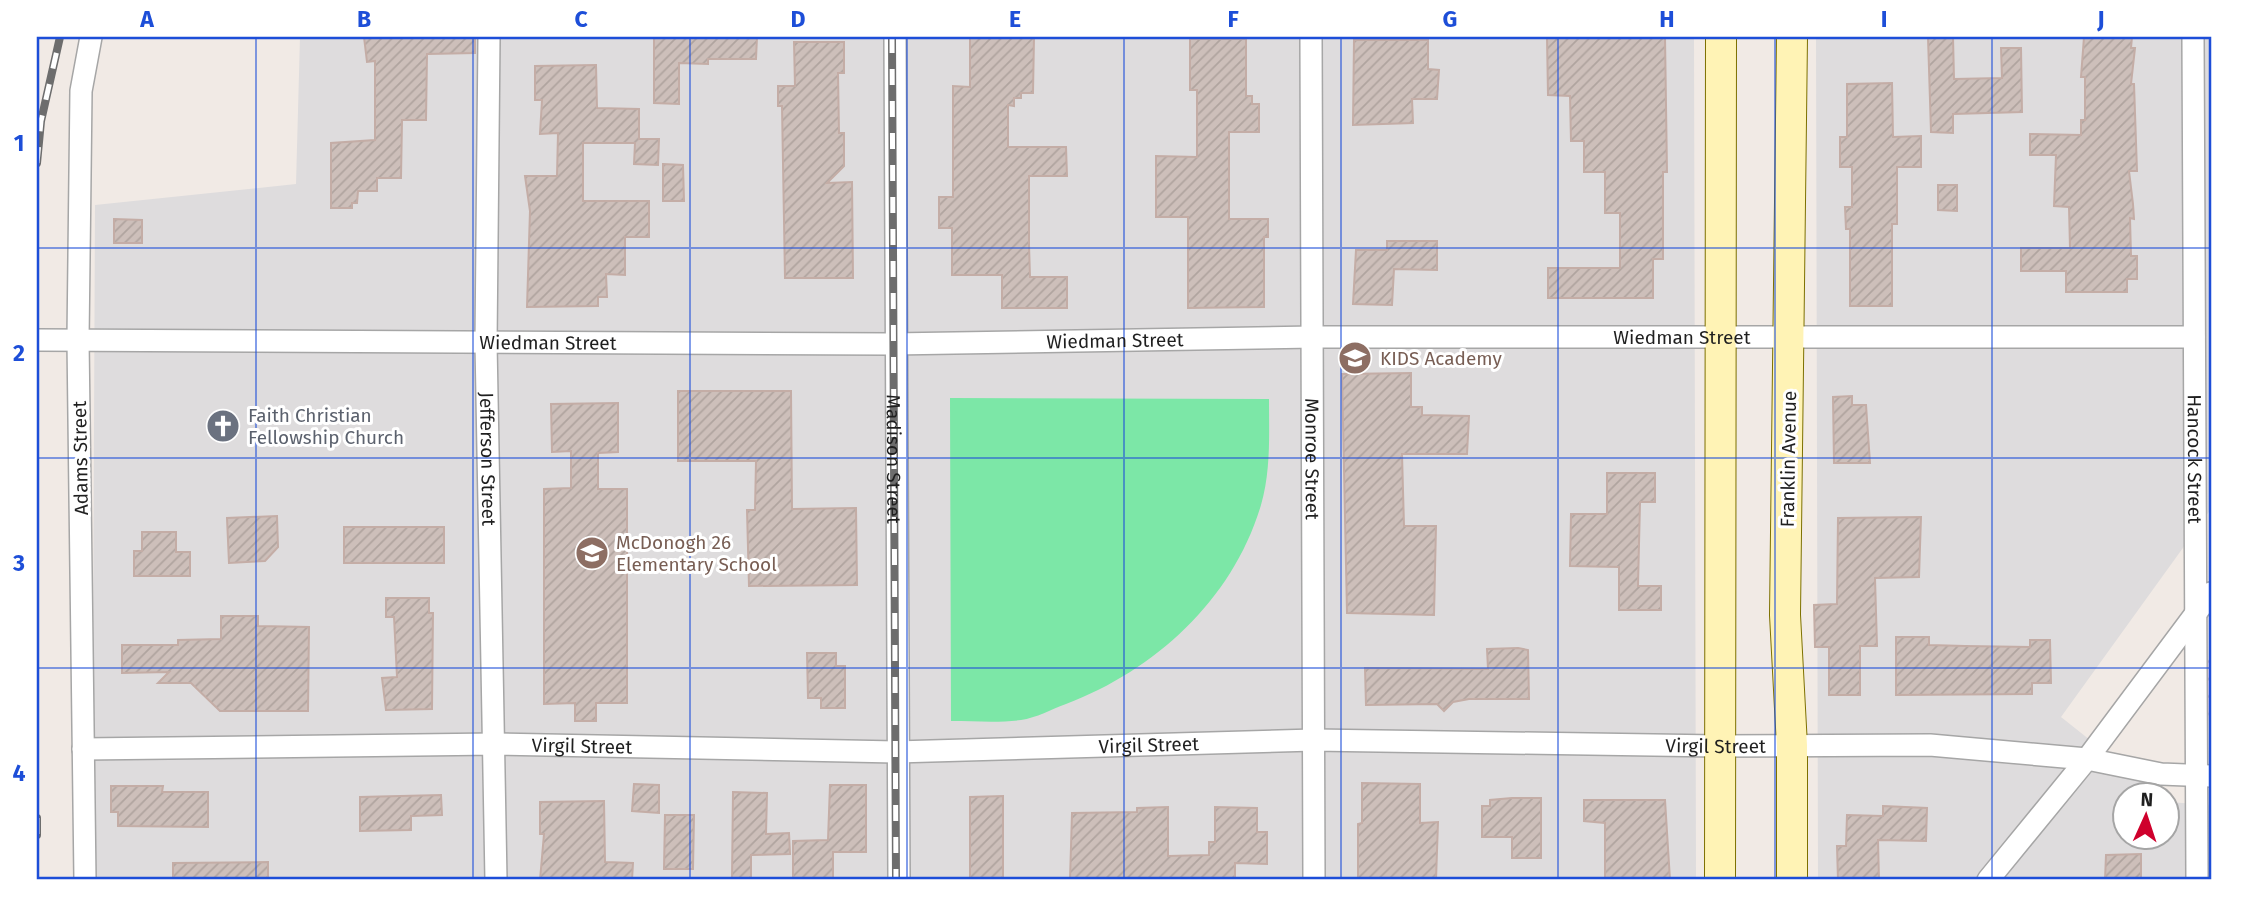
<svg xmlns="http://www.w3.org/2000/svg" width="2248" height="917" viewBox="0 0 2248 917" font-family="'Fira Sans',sans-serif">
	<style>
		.residential { fill: #dedcdd }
		.industrial { fill: url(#industrial-furrows) }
		.pitch { fill: #7ce7a7 }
		.building { fill: url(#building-hatch); stroke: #c4ada6; stroke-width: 2 }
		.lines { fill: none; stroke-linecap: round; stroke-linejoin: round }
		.street-casing { stroke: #a6a6a6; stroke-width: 24 }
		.secondary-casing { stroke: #7d7000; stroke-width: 32 }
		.street { stroke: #fff; stroke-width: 21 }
		.secondary { stroke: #fff3b5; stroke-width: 30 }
		.rail-casing { stroke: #6d6d6d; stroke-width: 8 }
		.rail { stroke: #fff; stroke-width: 5; stroke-dasharray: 16; stroke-linecap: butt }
		.grid { fill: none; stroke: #1d4ed8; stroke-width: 2; stroke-opacity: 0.55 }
		.labels { text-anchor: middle; stroke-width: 6; stroke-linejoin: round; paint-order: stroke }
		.street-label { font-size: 19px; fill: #1f1f1f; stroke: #fff }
		.education-label { font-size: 19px; fill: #785e54; stroke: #fff; text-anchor: start }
		.worship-label { font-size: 19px; fill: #5b616d; stroke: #fff; text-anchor: start }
		.neatline { fill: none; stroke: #1d4ed8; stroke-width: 2.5 }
		.grid-label { font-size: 23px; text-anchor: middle; font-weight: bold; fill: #1d4ed8 }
	</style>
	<defs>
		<pattern id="industrial-furrows" width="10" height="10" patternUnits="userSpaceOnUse" patternTransform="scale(1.75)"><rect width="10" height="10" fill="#ead6eb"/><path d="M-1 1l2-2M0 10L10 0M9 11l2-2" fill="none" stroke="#c8b7c9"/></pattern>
		<pattern id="building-hatch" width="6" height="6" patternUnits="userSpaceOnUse" patternTransform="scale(1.75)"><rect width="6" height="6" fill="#cdbfba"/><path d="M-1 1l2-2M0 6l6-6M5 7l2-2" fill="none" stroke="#b0a49f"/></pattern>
	</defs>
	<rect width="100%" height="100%" fill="#f1eae5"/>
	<path class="residential" d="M300,37H1694L1696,880H92L95,205L296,184Z
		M1816,37H2211V509L2061,717L2158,794H2126V836H2168V802L2211,805V880H1818Z"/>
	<path class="industrial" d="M2211,656V755L2205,665Z"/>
	<path class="pitch" d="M950,398L1269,399C1269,434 1271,471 1261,505C1233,599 1156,670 1066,704C1052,709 1036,718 1021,720C999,723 974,721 951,721Z"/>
	<path class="building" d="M364,37H475V53L427,54L426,120H402L401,178H377V191H358L357,203H352V208H331V143L375,140V61L367,62Z
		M654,37H757L756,59H708V64L679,63V104L654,103Z
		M970,37H1034L1033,93H1021V98H1014V106L1008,105V147H1066L1067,176H1029V245L1030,277H1067V308H1002V275H952V228H939V197H953V86L970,87Z
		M1547,37H1665L1667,172H1663V259H1653V298H1548V268H1620V213H1605V172H1584V141H1571L1570,96L1548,95Z
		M1928,37H1953L1954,79L2002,78L2001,48H2021L2022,112L1953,114V133L1931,132Z
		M2084,37H2132L2131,48H2135L2131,84H2134L2137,171H2129L2133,204L2134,219L2130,218L2131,256H2137V279H2127V292H2066V271H2021V248H2070L2069,207L2054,206L2056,155H2030V134L2081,135V120H2085V77H2081Z
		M1190,39H1246V96H1252V104H1259V132H1229V219H1268V237H1264V307L1188,308V217H1156V156L1197,157V90H1190Z
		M1354,40H1428V69L1439,70L1437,99H1412L1413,123L1353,125Z
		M794,42H844V73H838L839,133H844V166L827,183L852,182L853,278H785L782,106H778V86H795Z
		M596,65L597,108L639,109V139H659L658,165L634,164L635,143H583V201H649V237H625V275L606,274L607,297H598V306L527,307L530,211L525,176H557L558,133L540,134L542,100H535V66Z
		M1892,83L1893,137L1921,136V167H1897V224H1892V306H1850V229H1846L1845,207H1852V167H1840V137H1847V84Z
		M663,164L683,165L684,201H663Z
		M1938,185H1957V211L1938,210Z
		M114,219L142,220V243H114Z
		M1387,241H1437V270L1394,269L1392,305L1353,304L1356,250H1387Z
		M1411,373V407H1422V415L1469,416L1467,454H1402L1404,526H1436L1434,615L1347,613L1342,374Z
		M678,391H791L792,509L856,508L857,585L749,586L747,510H755L756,461H678Z
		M1852,396V405H1866L1870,463H1834L1833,397Z
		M618,403V452L598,453V489H627V703H596V721H575V703L544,704V489L571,488V451L552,452L551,404Z
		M1607,473H1655V502H1640L1638,586H1661V610H1619V567L1570,566L1571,514H1607Z
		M277,516L278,547L265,561L229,563L227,518Z
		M1921,517L1919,577L1875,578L1877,646H1860V695H1829V647H1815L1814,605L1837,604L1838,518Z
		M344,527H444V563H344Z
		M142,532H176V552H190V576H134V551H142Z
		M386,598H429V613H433L432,709L386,710L382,678L397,677L394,617H386Z
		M221,616H258V626L309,627L308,711H220L191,683H158L169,672L122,673V645H178V640L221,639Z
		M1896,637H1929V645L1965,646L2030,647V640H2050L2051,683H2032V694L1896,695Z
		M1518,648L1528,650L1529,699H1469L1453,702L1444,711L1437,704L1366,705L1365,668L1488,669L1487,649Z
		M807,653H836V666H845V708H821V698H808Z
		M1362,783L1420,784V823L1438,822L1436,880H1358V824L1362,823Z
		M634,784L659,785V813L632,811Z
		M830,785H866V852H833V880H793V841L828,840Z
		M111,786H163L162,792H208V827L118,826V812H111Z
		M733,792L767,793L766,834L789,833L790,854L751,855V880H732Z
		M441,795L442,815L411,816V830L360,831V797Z
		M1003,796V880H970V797Z
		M1512,798H1541V858H1512V837H1482V806H1490V800Z
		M1584,800H1665L1670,880H1605V823L1584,821Z
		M604,801L605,862L633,863L632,880H540L544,834H540V802Z
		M1883,806L1927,808L1926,841L1878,840L1879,880H1838L1837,846H1846L1847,815L1883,816Z
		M1168,807V856L1209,855V842H1215V807L1257,808V832H1267V864L1235,863V880H1070L1072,813L1137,812V808Z
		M665,815H694L693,869H664Z
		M2141,854V880H2105L2106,855Z
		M268,862V880H173V863Z"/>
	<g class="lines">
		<defs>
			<g id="street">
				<path id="s1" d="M489,37L486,343L496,880"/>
				<path d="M895,37L899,880"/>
				<path id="s2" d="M1311,37L1314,880"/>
				<path id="s3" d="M2193,37L2197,880"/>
				<path id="s4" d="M37,340L892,344L1314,337H2194"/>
				<path id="s5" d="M83,749L496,744L896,752L1314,740L1718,746L1930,745L2087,759L2161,774L2211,776"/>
				<path d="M85,880L78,340L81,91L91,37"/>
				<path d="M1988,880L2087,759L2211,593"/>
			</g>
			<path id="secondary" d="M1792,37L1785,615L1792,746V880
				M1720,880L1721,37"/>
		</defs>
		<use href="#street" class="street-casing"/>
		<use href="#secondary" class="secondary-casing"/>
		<use href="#street" class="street"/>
		<use href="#secondary" class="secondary"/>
		<defs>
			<g id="rail">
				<path id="s6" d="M892,37L896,880"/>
				<path d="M37,163L41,121L60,37"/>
				<path d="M37,818V835"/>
			</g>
		</defs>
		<use href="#rail" class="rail-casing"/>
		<use href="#rail" class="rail"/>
	</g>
	<path class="grid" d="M256,37V880M473,37V880M690,37V880M907,37V880M1124,37V880M1341,37V880M1558,37V880M1775,37V880M1992,37V880M37,248H2211M37,458H2211M37,668H2211"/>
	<defs>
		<symbol id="school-disc" viewBox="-11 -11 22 22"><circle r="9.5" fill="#8d6e63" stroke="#fff"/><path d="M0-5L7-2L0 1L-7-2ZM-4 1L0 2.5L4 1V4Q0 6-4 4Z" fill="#fff"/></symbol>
		<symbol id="church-disc" viewBox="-11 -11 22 22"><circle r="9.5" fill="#6b7280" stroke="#fff"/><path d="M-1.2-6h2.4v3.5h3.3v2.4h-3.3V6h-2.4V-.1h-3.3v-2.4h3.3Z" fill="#fff"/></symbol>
	</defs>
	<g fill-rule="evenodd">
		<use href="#school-disc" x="1336" y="339" width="38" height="38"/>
		<use href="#church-disc" x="204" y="407" width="38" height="38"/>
		<use href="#school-disc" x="573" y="534" width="38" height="38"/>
	</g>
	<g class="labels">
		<g class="street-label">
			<text dy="7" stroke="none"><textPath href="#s4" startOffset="1645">Wiedman Street</textPath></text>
			<text dy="7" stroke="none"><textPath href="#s4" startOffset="1078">Wiedman Street</textPath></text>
			<text dy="7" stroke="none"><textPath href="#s4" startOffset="511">Wiedman Street</textPath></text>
			<text transform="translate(80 458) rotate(-91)" y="7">Adams Street</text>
			<text dy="7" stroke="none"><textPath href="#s6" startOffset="422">Madison Street</textPath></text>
			<text dy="7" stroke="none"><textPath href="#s2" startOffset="422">Monroe Street</textPath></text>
			<text dy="7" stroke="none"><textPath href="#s1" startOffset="422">Jefferson Street</textPath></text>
			<text transform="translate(1788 459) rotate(-89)" y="7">Franklin Avenue</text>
			<text dy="7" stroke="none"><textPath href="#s3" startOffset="422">Hancock Street</textPath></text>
			<text dy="7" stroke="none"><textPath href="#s5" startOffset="1066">Virgil Street</textPath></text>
			<text dy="7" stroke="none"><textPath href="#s5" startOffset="499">Virgil Street</textPath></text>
			<text dy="7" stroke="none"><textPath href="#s5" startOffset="1633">Virgil Street</textPath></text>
		</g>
		<g class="education-label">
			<text x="1380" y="365">KIDS Academy</text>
			<text x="616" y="549">McDonogh 26<tspan x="616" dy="22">Elementary School</tspan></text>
		</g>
		<g class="worship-label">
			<text x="248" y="422">Faith Christian<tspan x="248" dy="22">Fellowship Church</tspan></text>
		</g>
	</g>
	<rect width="2248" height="917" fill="none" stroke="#ffffff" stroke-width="77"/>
	<g transform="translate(2146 816) rotate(3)"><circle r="33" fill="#ffffff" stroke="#a5a5a5" stroke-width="2"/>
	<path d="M0-5L12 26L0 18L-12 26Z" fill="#cf002c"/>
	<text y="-10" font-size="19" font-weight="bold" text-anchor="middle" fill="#1f1f1f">N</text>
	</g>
	<rect x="38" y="38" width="2172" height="840" class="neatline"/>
	<g class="grid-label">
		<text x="147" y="27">A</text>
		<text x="364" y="27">B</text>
		<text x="581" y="27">C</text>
		<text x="798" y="27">D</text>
		<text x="1015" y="27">E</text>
		<text x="1233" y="27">F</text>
		<text x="1450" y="27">G</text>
		<text x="1667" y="27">H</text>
		<text x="1884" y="27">I</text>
		<text x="2101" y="27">J</text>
		<text x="19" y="151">1</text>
		<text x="19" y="361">2</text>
		<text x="19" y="571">3</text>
		<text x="19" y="781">4</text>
	</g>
</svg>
